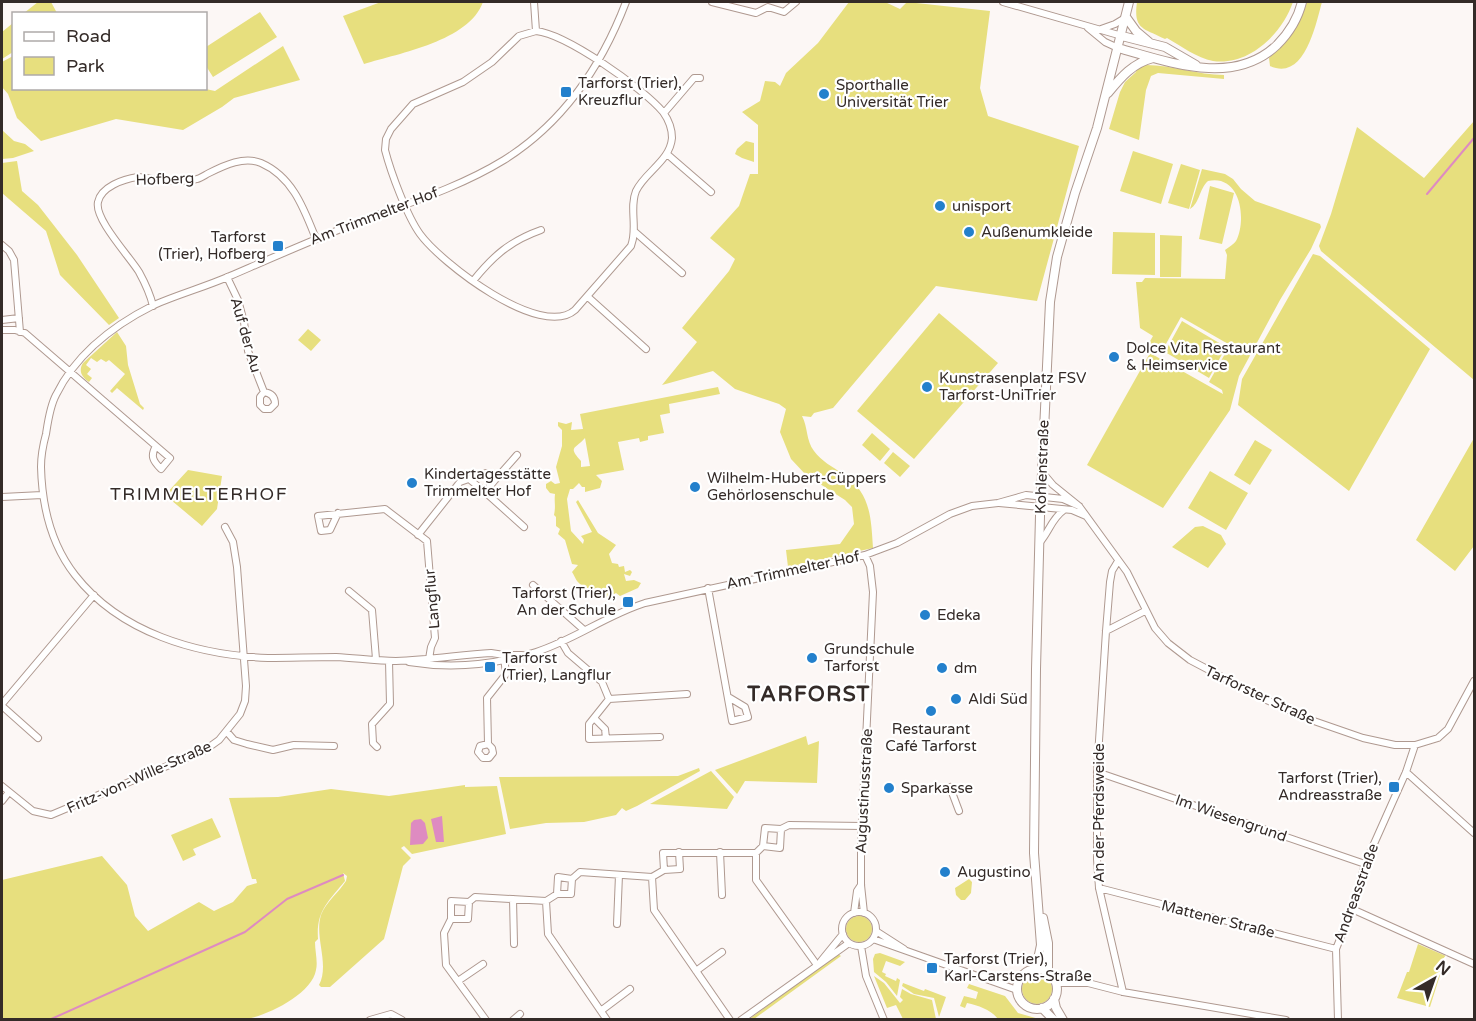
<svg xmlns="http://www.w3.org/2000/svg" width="1476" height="1021" viewBox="0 0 1476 1021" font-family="'Varela Round',sans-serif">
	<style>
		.green { fill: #e7df7e; fill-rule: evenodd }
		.water { fill: #de8bc1 }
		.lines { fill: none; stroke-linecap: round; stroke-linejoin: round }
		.stream { stroke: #de8bc1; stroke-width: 2 }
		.street-casing { stroke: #af9990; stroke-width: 8 }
		.secondary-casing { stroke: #af9990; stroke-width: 10 }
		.street { stroke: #fff; stroke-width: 6 }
		.secondary { stroke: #fff; stroke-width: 8 }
		.poi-dot { fill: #2380cc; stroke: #fff; stroke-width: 2 }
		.labels { text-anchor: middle; stroke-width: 4.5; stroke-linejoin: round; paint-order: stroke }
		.poi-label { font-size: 15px; fill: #342b28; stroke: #fff; text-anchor: start }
		.street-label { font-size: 15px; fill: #342b28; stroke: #fff }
		.quarter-label { font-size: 18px; letter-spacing: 1.5px; fill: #342b28; stroke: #fff }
		.district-label { font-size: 21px; font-weight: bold; letter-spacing: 1.5px; fill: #342b28; stroke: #fff }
	</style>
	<rect width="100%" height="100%" fill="#fcf7f5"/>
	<path class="green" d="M38,2H51L57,13H24Z
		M381,2H483C469,41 400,53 364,64L343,16Z
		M849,2H885L900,9L907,2L990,11L980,88L988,116L1079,146L1037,301L936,286L833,408L814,413L811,417L802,416C808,427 806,441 814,451C821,461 833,467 843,474C871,493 871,518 873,548L788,567L786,550L840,544L854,524L852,507L845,500L806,475L791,459L780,432L786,409L779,404L735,389L713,371L662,385L697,342L682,328L729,271L735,259L710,238L739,206L750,174H758V125L742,112L760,101L765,81L775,82L780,86L786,73L818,43Z
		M1137,2H1293C1282,34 1249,66 1213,61C1197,58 1181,46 1167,38L1165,39C1144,28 1133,30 1137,2Z
		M1307,2H1322C1316,23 1305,82 1270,66L1269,58C1287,42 1300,26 1307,2Z
		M260,12L277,37L213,77L206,66V47Z
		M13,23V52L2,59V32Z
		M283,46L300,80L234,98L222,107L183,130L116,119L41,141L17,118L8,94L2,87V62L13,56L14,88H201L215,91Z
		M1146,65C1172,65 1198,75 1224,75V79L1158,73L1151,76L1146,90L1139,140L1109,129L1120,92L1125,82L1136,72L1137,68Z
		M1474,121V380L1321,251L1319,246L1331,214L1357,127L1424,178Z
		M2,130L14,141L25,144L34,151L13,158L2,159Z
		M746,141L754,143V162L742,158L735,154L737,149Z
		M1133,151L1173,164L1161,204L1120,191Z
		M17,161L22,191L38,205L77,255L119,318L109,325L60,275L46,231L2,193V163Z
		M1181,164L1200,170L1189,209L1168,203Z
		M1202,169L1225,174L1233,179L1241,189L1255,201L1320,224L1321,227L1311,249L1280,300L1239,376L1230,410L1163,508L1087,465L1150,353L1223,394L1222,390L1209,382L1230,345L1181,317L1162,351L1156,348L1145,350L1153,336L1140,328L1136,282H1142L1145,278L1225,279L1227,255L1225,250C1229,247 1234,244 1236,241C1247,220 1241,174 1208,181C1199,189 1200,203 1190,209Z
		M1210,186L1234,193L1222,244L1199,239Z
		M1113,232L1155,233V275L1112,274Z
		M1160,235L1182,236L1181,277H1160Z
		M1313,254L1320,256L1430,349L1349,491L1238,405L1242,379Z
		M939,313L998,363L914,459L857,411Z
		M1182,321L1226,347L1209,378L1165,352Z
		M308,329L321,340L311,351L298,340Z
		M117,332L126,346L128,365L140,404L144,408L143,410L117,388L112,393L110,391L125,374L109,360L106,362L101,359L97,362L91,358L86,365L91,369L87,374L92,378L89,382C82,377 78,371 83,363Z
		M718,387L720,394L669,404L670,413L660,415L664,433L648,436V440L640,442L639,438L618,442L624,470L596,475L602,481L600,488L585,492V487H582L579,483L573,489H570L567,499L571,531L583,544L584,540L581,536L592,532L576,502L578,500L598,533L616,545L609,554L612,563L618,564L619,567L624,566L625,572L630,570L632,572L630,576L624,574L626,581L634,580L641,583L638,588L620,596L616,593L607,598C599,594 582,588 577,581C575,578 574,575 572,572L578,565L572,564L565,540L558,534L560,529L556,526V517L554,515C556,505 554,503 555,494L550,493L546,488V484L551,481L555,484L560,483L556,467L562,446V430L558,426V422L566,424L572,422L571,430L583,429L580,414ZM585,438L590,466L581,467V461C567,446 576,449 585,438Z
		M872,433L890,449L880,461L862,445Z
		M1474,438V546L1455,571L1416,540Z
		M1255,440L1272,450L1250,485L1234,475Z
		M893,452L910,466L900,477L884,463Z
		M188,470L222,476L217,509L202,526L165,495Z
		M1210,471L1248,493L1226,530L1188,508Z
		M1203,526L1221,535L1226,544L1208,568L1172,547L1195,527Z
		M806,736L808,745L819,741L817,783L745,781L737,794L715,770Z
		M699,768L700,771L637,806L626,811L622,808L616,815L584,822L546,823L510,829L499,777L678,776Z
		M711,771L734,797L727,809L650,804Z
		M465,785V787L497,786L506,834L412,854L404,846L401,848L411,858L403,866L384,939L330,987H321L319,985C330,964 314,937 321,915C326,902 339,892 346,881L347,876L343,873L345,881C328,902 316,911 318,939L315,942C315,951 318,962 316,970C312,994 268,1015 247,1019H2V880L102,856L127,885L135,916L148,931L199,902L214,911L233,902L247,886L257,883L256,879H252L229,798L278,797L331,789L389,796Z
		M212,818L221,837L193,849L196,855L183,861L171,835Z
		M969,879L972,882L971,893L965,900H961L956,895L955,888Z
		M846 929a13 13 0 1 1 26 0a13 13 0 1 1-26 0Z
		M1418,944L1446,956L1430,1007L1397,998L1407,972H1409Z
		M880,953L905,962L900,966L886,961L882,972L886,974L885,976L896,981L897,978L900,980L897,996L886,982L874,972L873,959L875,954Z
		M838,954L841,956L754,1019L748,1020Z
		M1022 989a15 15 0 1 1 30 0a15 15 0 1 1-30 0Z
		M874,976L884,983L900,1003L903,1000L900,997L902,989L911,994L932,1000L936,1019H903L896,1005L887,1008Z
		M903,983L924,991L925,989L946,997L939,1017L934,998L914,994L902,986Z
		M969,984L1005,996L1018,1013L1039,1019H998C990,1009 979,1006 967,1003L965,1008L960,1006L964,996L976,999L978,992L967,988Z"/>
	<path class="water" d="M442,816L444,842H436L431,819Z
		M421,819L425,823L428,838L423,844L410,845L411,823L414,820Z"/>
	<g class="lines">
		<path class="stream" d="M1427,194L1474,138
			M49,1020L245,932L287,899L343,875"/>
		<defs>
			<path id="street" d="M534,2L536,31
				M712,2L756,13L768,7L784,12L796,2
				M1003,2L1122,36
				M1088,28L1105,42L1118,48
				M1101,29L1115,24L1125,18
				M536,31C566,34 643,88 663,112C668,119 672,129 672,138C670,161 645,172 636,191C629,208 638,228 631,246L575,310C541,340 441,263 420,234C407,216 391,173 385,150L386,139L391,129L413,104L463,82L492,62L519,36Z
				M664,113L694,78H700
				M667,154L711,192
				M635,232L682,273
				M2,245L9,251L14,260L20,332
				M227,277L238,300L244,322L248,351L264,392C271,393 275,397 275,404L270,409H264L260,405V397L264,392
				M473,281C493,256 510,241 541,230
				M588,297L646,349
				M153,306C150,293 145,283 139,272C130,257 94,219 98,202C101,187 123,179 138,177C145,177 153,180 160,180C171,181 187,182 197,179C201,178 205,175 209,173C225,165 244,156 261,163C293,177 304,209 316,239
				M2,320L19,318
				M2,330H15L25,333L156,446L170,458L161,469C153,461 150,456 156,446
				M1042,472L1053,485L1079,506L1127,572L1155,628L1168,643L1190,660L1262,698L1311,720L1363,738L1395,745H1415L1438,738L1448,729L1474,681
				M495,480L517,455
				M485,492L524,527
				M2,497L42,495
				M999,503L1072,510L1086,516
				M338,513L330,530L321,531L318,516L385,509L427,541L435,638L431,647L429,659
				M418,535L460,482L486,473L495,480L485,492L469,479
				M1040,542C1049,532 1052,518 1064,510
				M1118,561L1112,571L1110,582L1106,631L1097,772V859L1099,888L1123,992
				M533,585L584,630
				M708,588L732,721L748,717L745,707L730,698
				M349,591L372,610L376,659
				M1106,631L1145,611
				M561,641L568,653L602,682L609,699L589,724V739L660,737
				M522,655H504L491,653C460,655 428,660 396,661C376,661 356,658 336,657C313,657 290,658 268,658C197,655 120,633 75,575C50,543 42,506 41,467C41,456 43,445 46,434C48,421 50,406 56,395C76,354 114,325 154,305C179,294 205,287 230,276C274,257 317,238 361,221C409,203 460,187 504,160C563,123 602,65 626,2
				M409,662C452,669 494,665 536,652C574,640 607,615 645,603L865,555L897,543L950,514L972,506L998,503L1026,495L1063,499L1079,506
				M609,699L687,694
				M2,704L94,595
				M2,706L38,738
				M594,718L605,729L606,738
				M227,732L234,740L247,744L273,750L294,745L334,746
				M488,744L492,748L493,753L489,758H483L478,752L480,746L488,744L487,698L506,674L504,657
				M377,747L373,743L372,724L390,704L389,661
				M1097,772L1365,864
				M1406,772L1474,833
				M2,786L33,811L51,815L205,750L219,740L240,714L245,701L246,686L237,567L233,542L225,527
				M950,787L959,811
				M2,801L9,792
				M763,846L780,848L781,829
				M720,852L722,895
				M756,853V880L817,965
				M664,870L680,869L679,852
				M652,877L654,910L730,1020
				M1099,888L1336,949
				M557,894L558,877L572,879
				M513,899L514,944
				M546,901L548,934L607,1020
				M1352,909L1474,964
				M842 929a17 17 0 1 1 34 0a17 17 0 1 1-34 0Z
				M854,913L857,891L861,885
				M864,913L861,885V846L873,592L870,566L865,555
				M451,919H468L469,902
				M617,924L619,875
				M876,931L904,949
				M873,939L1017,990
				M861,946L866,976L884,1020
				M821,961L843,934
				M696,971L722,952
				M984,976L1020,978
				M458,981L483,964
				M1056,983H1088L1123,992L1286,1020
				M602,1010L630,989
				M370,1020L391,1014L402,1020
				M486,1020L446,965L444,933L451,919V901L469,902L475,897L546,901L557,894H571L572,879L580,872L652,877L664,870L663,853H756L763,846L765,828L781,829L789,825L863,826
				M513,1020L520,1014
				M741,1020L849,943
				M1338,1020L1336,949L1352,909L1365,864L1406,772L1415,745"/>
			<path id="secondary" d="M1126,17L1136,31L1149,42
				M1122,36L1165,47L1196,65
				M1118,48C1169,62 1233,87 1277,45C1289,33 1298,18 1302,2
				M1108,93C1121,77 1133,63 1153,58
				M1043,918L1048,943V972
				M1033,969L1038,959L1041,945L1034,853L1036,669L1040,516L1050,302L1057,257L1075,193L1097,128L1129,2
				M1017 989a20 20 0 1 1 40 0a20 20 0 1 1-40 0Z
				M1054,999L1056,1008L1063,1020
				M1042,1008L1054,1020"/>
		</defs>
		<use href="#street" class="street-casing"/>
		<use href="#secondary" class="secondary-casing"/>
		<use href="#street" class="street"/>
		<use href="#secondary" class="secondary"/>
	</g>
	<g class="poi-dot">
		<rect x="560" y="86" width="12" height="12" rx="3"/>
		<circle cx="824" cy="94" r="6"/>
		<circle cx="940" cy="206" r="6"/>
		<circle cx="969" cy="232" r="6"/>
		<rect x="272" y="240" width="12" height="12" rx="3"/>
		<circle cx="1114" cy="357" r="6"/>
		<circle cx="927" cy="387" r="6"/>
		<circle cx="412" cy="483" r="6"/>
		<circle cx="695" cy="487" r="6"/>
		<rect x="622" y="596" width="12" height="12" rx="3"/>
		<circle cx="925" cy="615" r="6"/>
		<circle cx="812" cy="658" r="6"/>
		<rect x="484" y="661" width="12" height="12" rx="3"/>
		<circle cx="942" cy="668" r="6"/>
		<circle cx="956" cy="699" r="6"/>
		<circle cx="931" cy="711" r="6"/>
		<rect x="1388" y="781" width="12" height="12" rx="3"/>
		<circle cx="889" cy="788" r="6"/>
		<circle cx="945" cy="872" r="6"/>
		<rect x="926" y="962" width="12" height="12" rx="3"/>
	</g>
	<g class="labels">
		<g class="poi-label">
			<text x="578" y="88">Tarforst (Trier),<tspan x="578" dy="17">Kreuzflur</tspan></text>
			<text x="836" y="90">Sporthalle<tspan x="836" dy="17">Universität Trier</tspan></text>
			<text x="952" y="211">unisport</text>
			<text x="981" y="237">Außenumkleide</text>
			<text x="266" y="242" text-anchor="end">Tarforst<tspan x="266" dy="17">(Trier), Hofberg</tspan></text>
			<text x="1126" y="353">Dolce Vita Restaurant<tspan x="1126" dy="17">&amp; Heimservice</tspan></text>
			<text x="939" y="383">Kunstrasenplatz FSV<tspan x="939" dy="17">Tarforst-UniTrier</tspan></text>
			<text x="424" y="479">Kindertagesstätte<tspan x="424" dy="17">Trimmelter Hof</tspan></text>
			<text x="707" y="483">Wilhelm-Hubert-Cüppers<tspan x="707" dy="17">Gehörlosenschule</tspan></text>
			<text x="616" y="598" text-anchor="end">Tarforst (Trier),<tspan x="616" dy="17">An der Schule</tspan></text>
			<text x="937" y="620">Edeka</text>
			<text x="824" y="654">Grundschule<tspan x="824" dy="17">Tarforst</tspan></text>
			<text x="502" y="663">Tarforst<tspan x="502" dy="17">(Trier), Langflur</tspan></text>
			<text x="954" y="673">dm</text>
			<text x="968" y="704">Aldi Süd</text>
			<text x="931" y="734" text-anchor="middle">Restaurant<tspan x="931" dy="17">Café Tarforst</tspan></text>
			<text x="1382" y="783" text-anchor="end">Tarforst (Trier),<tspan x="1382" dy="17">Andreasstraße</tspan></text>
			<text x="901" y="793">Sparkasse</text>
			<text x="957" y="877">Augustino</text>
			<text x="944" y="964">Tarforst (Trier),<tspan x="944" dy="17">Karl-Carstens-Straße</tspan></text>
		</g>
		<g class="street-label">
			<text transform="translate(165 179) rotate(-2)" y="5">Hofberg</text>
			<text transform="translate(374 216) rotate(-21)" y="5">Am Trimmelter Hof</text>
			<text transform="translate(246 335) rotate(74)" y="5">Auf der Au</text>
			<text transform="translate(1042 467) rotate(-88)" y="5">Kohlenstraße</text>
			<text transform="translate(793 570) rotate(-12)" y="5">Am Trimmelter Hof</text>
			<text transform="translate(432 599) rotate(-95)" y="5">Langflur</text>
			<text transform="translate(1260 695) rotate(25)" y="5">Tarforster Straße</text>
			<text transform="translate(139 777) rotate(-24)" y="5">Fritz-von-Wille-Straße</text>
			<text transform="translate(864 791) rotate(-87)" y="5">Augustinusstraße</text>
			<text transform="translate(1099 813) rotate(-90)" y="5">An der Pferdsweide</text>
			<text transform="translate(1231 818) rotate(19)" y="5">Im Wiesengrund</text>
			<text transform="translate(1356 893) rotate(-70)" y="5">Andreasstraße</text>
			<text transform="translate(1218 919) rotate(14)" y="5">Mattener Straße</text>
		</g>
		<g class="quarter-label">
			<text x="199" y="500">TRIMMELTERHOF</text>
		</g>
		<g class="district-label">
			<text x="809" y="701">TARFORST</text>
		</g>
	</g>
	<rect width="1476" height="1021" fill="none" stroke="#342b28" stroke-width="6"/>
	<rect x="12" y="12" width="195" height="78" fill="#ffffff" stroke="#aeaaa9" stroke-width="1.5"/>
	<rect x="24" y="32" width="30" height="9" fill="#ffffff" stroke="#aeaaa9" stroke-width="1.5"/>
	<text x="66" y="42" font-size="18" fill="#342b28">Road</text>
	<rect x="24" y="57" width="30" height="18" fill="#e7df7e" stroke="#aeaaa9" stroke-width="1.5"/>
	<text x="66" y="72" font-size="18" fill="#342b28">Park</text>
	<g transform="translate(1434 979) rotate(40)" stroke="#ffffff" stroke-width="4.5" paint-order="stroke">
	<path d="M0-4.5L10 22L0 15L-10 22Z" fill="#342b28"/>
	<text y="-9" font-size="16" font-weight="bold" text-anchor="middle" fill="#342b28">N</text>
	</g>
</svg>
